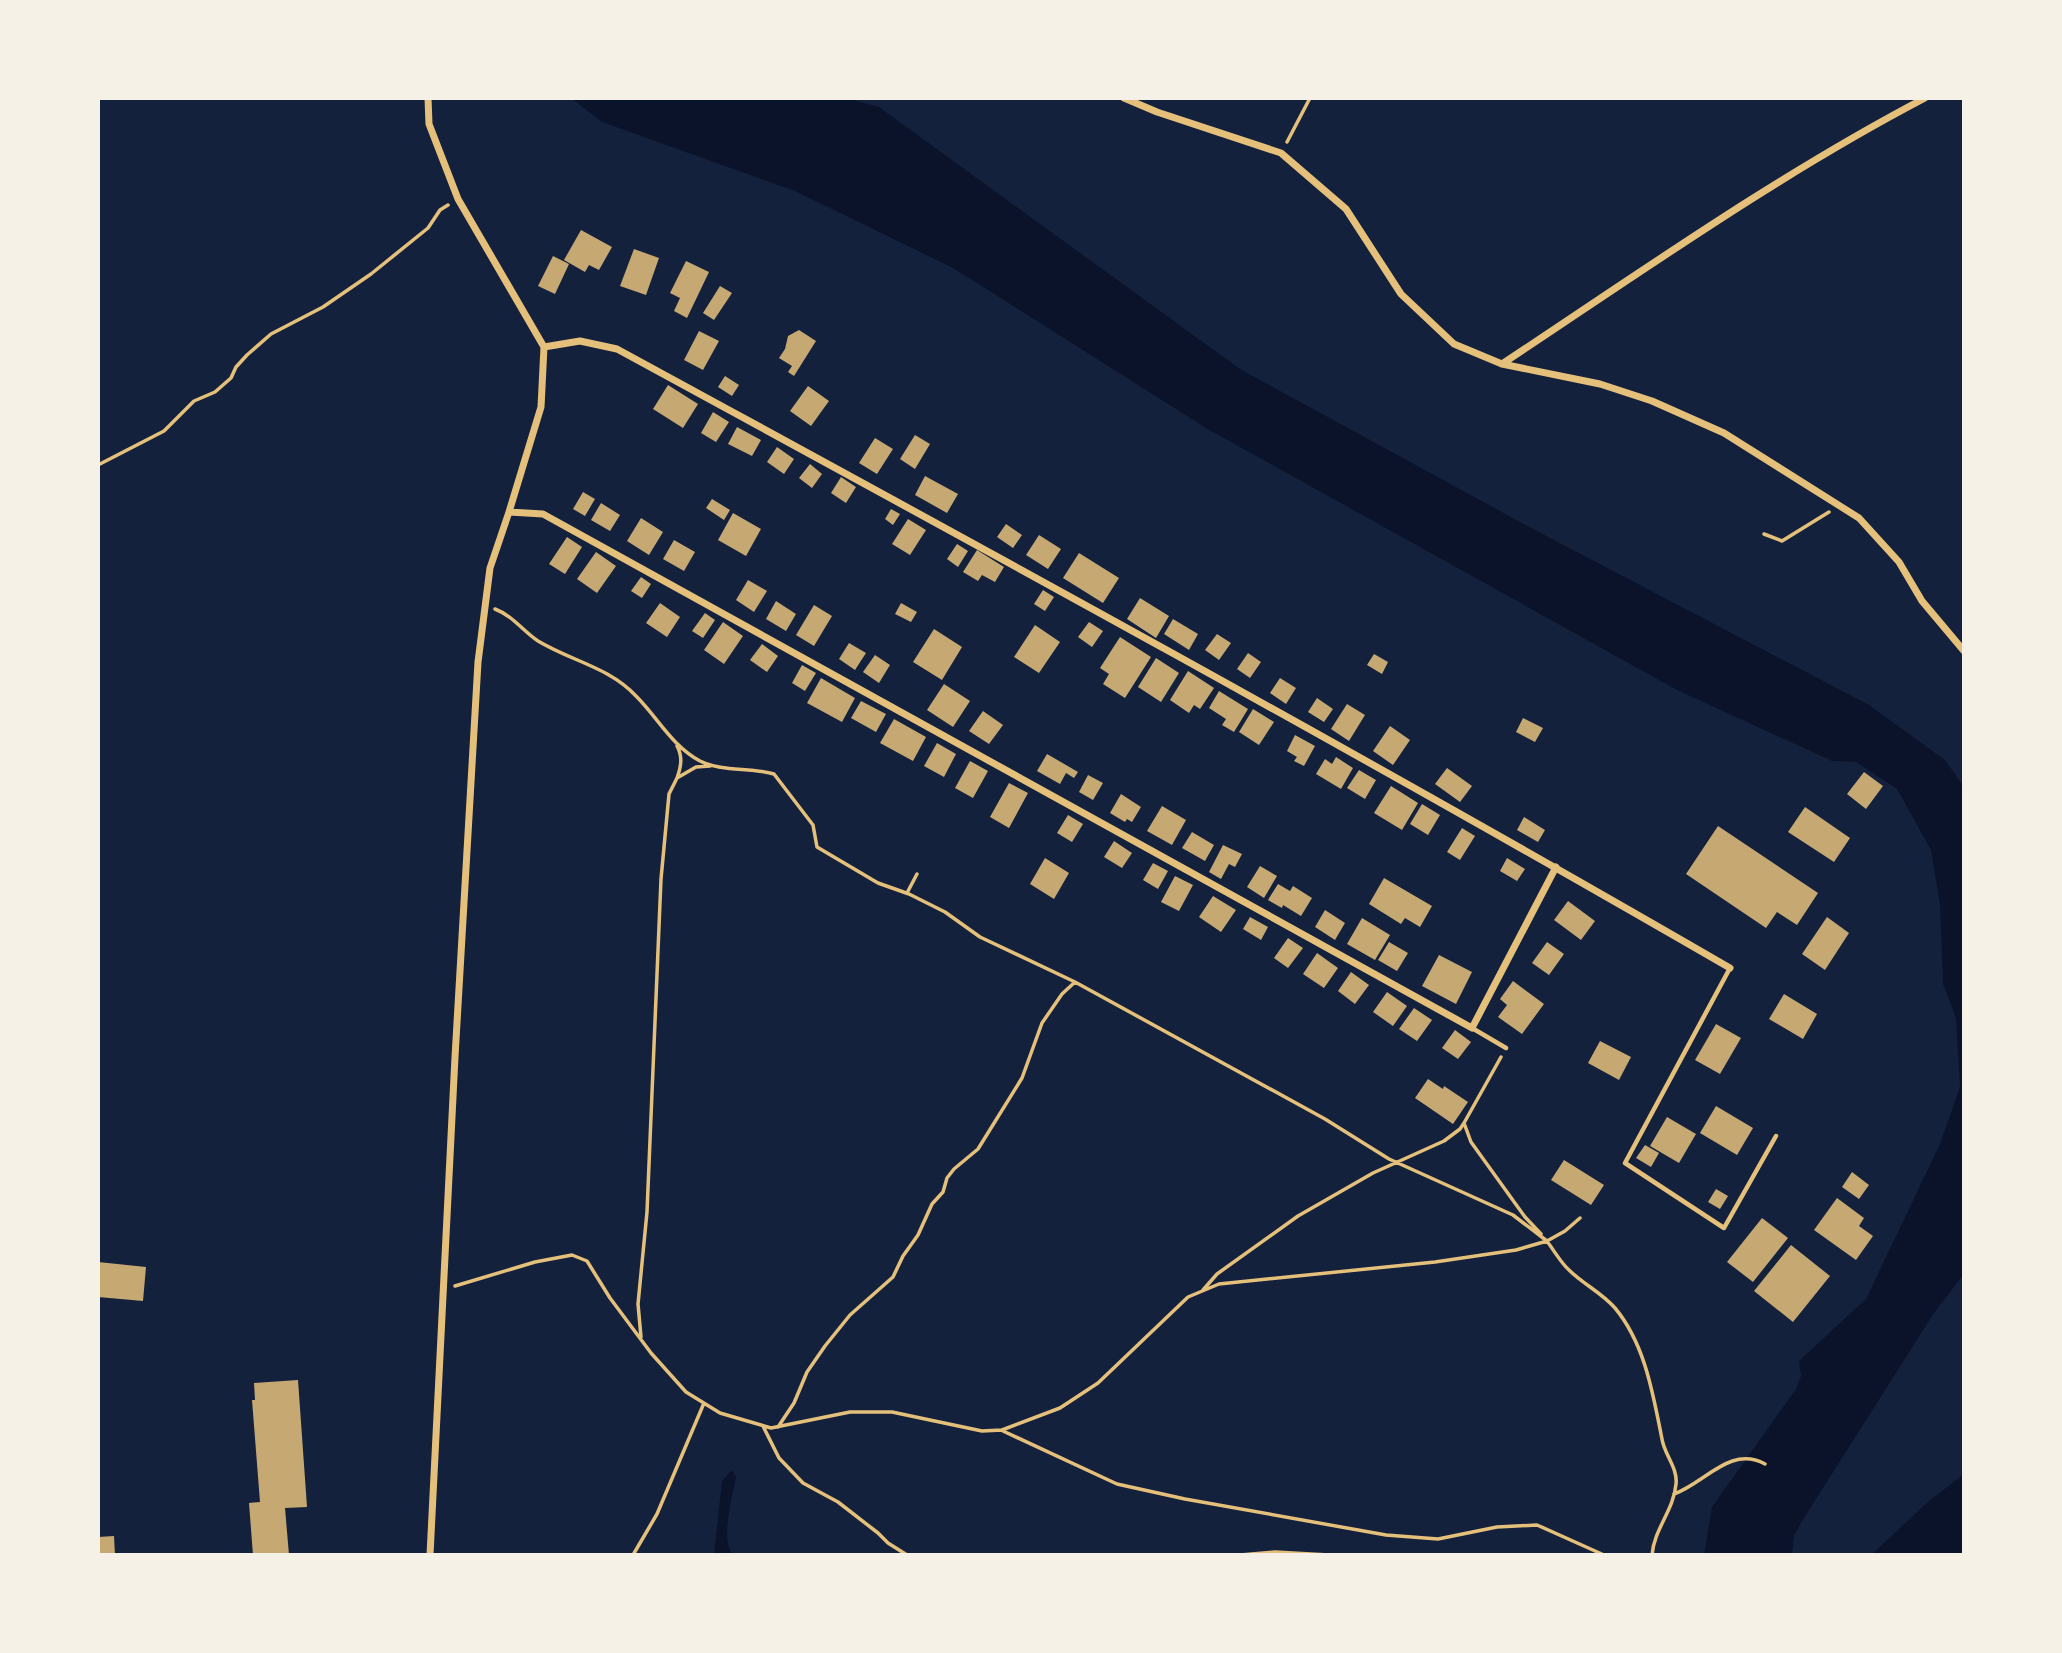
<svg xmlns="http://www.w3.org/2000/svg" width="2062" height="1653" viewBox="0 0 2062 1653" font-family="Mulish,sans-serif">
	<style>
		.water { fill: #0b132b }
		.building { fill: #c6a872 }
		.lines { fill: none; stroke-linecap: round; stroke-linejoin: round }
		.path { stroke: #e5c07b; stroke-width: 3.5 }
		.service { stroke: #e5c07b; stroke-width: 4.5 }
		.minor { stroke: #e5c07b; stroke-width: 7 }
	</style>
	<rect width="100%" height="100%" fill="#14213d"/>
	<path class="water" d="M571,98H846L879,107L1240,369L1533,529L1869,705L1945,760L1964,787V1274L1934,1313L1802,1521L1794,1536L1792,1555H1704L1712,1507L1796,1389L1801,1376L1799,1361L1866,1299L1940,1144L1960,1087L1956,1018L1943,984L1940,905L1931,850L1897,789L1856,762L1832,761L1675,689L1206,428L953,268L795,191L602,122Z
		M732,1470L736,1477C733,1495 719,1542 734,1555H714L722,1481Z
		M1964,1474V1555H1871L1929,1501Z"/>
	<path class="building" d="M581,230L612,247L599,270L589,265L585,272L564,260Z
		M634,249L659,258L646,295L620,286Z
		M553,256L569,264L555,294L538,286Z
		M686,261L709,272L687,318L674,311L680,298L670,293Z
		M720,286L732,293L714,320L703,313Z
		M799,330L816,341L794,376L788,372L792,366L779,358L785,349L788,336Z
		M699,331L719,341L703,370L684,360Z
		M725,376L739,385L732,396L718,387Z
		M668,385L698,404L683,428L653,409Z
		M808,386L829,401L811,426L790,411Z
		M713,412L729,422L716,442L701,433Z
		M737,427L761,440L752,456L728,444Z
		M915,435L930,444L915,469L900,459Z
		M875,438L893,449L877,474L859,463Z
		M777,447L794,459L784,474L767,462Z
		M810,464L822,474L812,488L799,478Z
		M925,476L958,494L947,513L915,495Z
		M841,477L856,487L846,503L831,493Z
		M583,492L595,499L585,516L573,509Z
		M712,499L730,510L724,520L706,508Z
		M601,503L620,515L610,531L591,520Z
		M891,509L900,514L893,525L885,519Z
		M733,513L761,529L746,556L718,540Z
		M641,518L663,532L649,555L627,541Z
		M908,519L926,530L910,555L892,544Z
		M1006,524L1022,535L1013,548L997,537Z
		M1039,535L1061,549L1048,569L1026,555Z
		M567,537L582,547L565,574L549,564Z
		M674,540L695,552L684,571L663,559Z
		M957,544L968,551L958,567L947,559Z
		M977,550L1004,567L995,582L982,575L978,581L963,572Z
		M596,552L616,566L597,593L577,579Z
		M1079,553L1119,578L1103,603L1063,578Z
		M641,577L651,584L642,598L631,591Z
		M748,580L767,591L754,612L736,600Z
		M1043,590L1054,597L1045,611L1034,604Z
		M1140,598L1169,616L1156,638L1127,619Z
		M776,601L796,614L786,631L766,619Z
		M660,603L680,617L667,637L646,623Z
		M901,603L917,612L911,622L895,614Z
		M814,605L832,616L814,646L796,635Z
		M705,613L715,620L703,638L692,631Z
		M1173,619L1198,634L1189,650L1164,634Z
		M723,622L743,636L724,664L704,650Z
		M1089,622L1103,631L1092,647L1078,637Z
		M1035,625L1060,642L1039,673L1014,657Z
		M934,629L962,647L942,680L913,662Z
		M1217,634L1231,643L1219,660L1205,650Z
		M1120,637L1151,657L1125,698L1103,684L1109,674L1100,668Z
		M849,643L866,653L855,670L839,659Z
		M762,644L778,656L767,672L750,660Z
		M1248,653L1261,662L1250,678L1237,669Z
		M1374,654L1388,662L1382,674L1367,665Z
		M875,655L890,665L879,683L863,672Z
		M1156,658L1179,673L1161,702L1138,687Z
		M802,665L816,673L805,691L792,683Z
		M1188,671L1214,688L1200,709L1194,705L1189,713L1170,700Z
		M821,678L855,698L842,722L807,703Z
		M1280,678L1296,688L1286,704L1270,693Z
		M944,684L970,701L953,727L927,710Z
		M1219,691L1248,709L1234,732L1222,725L1226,719L1209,708Z
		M1317,698L1333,709L1324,722L1308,712Z
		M861,701L886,714L876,732L851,718Z
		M1347,704L1365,715L1349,741L1331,729Z
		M1253,709L1274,722L1259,745L1239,732Z
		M983,711L1003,725L989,744L969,731Z
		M1523,718L1543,728L1535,742L1516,732Z
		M894,719L926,737L913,761L880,743Z
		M1390,726L1410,740L1393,765L1373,751Z
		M1295,735L1315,746L1304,766L1294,761L1297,757L1287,751Z
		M937,743L956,754L944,777L924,766Z
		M1047,754L1078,772L1074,778L1066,773L1060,784L1037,771Z
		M1336,757L1353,768L1341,789L1316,774L1325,759L1332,764Z
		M970,761L988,771L973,798L955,788Z
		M1447,768L1472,786L1460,802L1435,784Z
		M1359,770L1376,780L1365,799L1347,788Z
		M1864,772L1883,786L1866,809L1847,794Z
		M1088,775L1103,783L1093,800L1079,792Z
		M1009,783L1028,793L1009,828L990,817Z
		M1391,786L1418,803L1402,830L1374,813Z
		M1121,794L1141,807L1132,822L1127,819L1125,822L1110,813Z
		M1422,804L1440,815L1428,835L1410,824Z
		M1162,806L1186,820L1172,845L1147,831Z
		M1805,807L1850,838L1834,862L1788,832Z
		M1068,815L1083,824L1072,842L1057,833Z
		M1524,817L1545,830L1538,842L1517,830Z
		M1718,826L1818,893L1797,925L1777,912L1766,928L1686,874Z
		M1462,828L1475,836L1460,860L1447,852Z
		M1192,832L1214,845L1205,861L1182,848Z
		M1114,841L1132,853L1122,868L1104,857Z
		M1223,845L1242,854L1235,867L1229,864L1221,879L1209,872Z
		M1045,858L1069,873L1054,899L1030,884Z
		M1507,858L1525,869L1517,881L1500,871Z
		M1153,863L1168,871L1158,889L1143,880Z
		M1260,866L1277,876L1264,898L1247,887Z
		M1175,876L1193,885L1179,911L1161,902Z
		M1384,878L1432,906L1420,927L1405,918L1401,924L1369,904Z
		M1278,884L1290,891L1293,886L1312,898L1301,916L1283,905L1282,908L1268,900Z
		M1213,896L1236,910L1221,932L1199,917Z
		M1568,901L1595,921L1581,940L1554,920Z
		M1325,910L1345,923L1335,940L1315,927Z
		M1250,917L1268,927L1261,940L1243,929Z
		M1827,917L1849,933L1825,970L1802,954Z
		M1362,918L1390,935L1375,960L1347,944Z
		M1288,938L1303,948L1288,968L1274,958Z
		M1389,942L1408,953L1397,971L1378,960Z
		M1547,942L1564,954L1549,975L1532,963Z
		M1317,953L1338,968L1324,988L1303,974Z
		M1439,955L1472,972L1456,1004L1422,986Z
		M1351,972L1369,985L1355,1004L1338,991Z
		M1513,981L1544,1004L1522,1034L1498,1017L1507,1005L1500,999Z
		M1387,992L1407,1006L1393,1026L1373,1012Z
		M1784,994L1817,1014L1803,1039L1769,1019Z
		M1414,1008L1432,1020L1417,1041L1399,1029Z
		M1716,1024L1741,1038L1720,1074L1695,1060Z
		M1455,1030L1471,1042L1458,1059L1442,1048Z
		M1600,1041L1631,1057L1619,1080L1588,1063Z
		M1428,1079L1443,1089L1444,1086L1468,1102L1453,1124L1415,1098Z
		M1716,1106L1753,1128L1737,1155L1700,1133Z
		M1667,1117L1696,1134L1679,1163L1650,1146Z
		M1645,1145L1659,1153L1651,1167L1636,1158Z
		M1564,1160L1604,1185L1591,1205L1551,1180Z
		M1852,1172L1869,1185L1859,1199L1842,1187Z
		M1716,1189L1728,1196L1720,1209L1708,1202Z
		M1837,1198L1864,1218L1859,1226L1873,1236L1856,1260L1814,1230Z
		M1762,1218L1788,1238L1753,1282L1727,1262Z
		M1791,1245L1830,1276L1793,1322L1754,1291Z
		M98,1262L146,1267L143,1301L98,1297Z
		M298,1380L307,1507L285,1508L289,1555H253L249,1503L260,1502L252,1400H255L254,1383Z
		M114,1536L115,1555H98V1537Z"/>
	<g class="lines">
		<path class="path" d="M1287,142L1310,98
			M98,465L164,431L194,401L215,392L231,378L236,367L247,355L271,334L323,307L371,274L428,228L440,210L448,205
			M1764,534L1782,541L1829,512
			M495,609C513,616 523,631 538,641C571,661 609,667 636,696C658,718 672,746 700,761C722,772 751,767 774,774L813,825L817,847L878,883L909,894L945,912L980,937L1075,982L1325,1119L1389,1159L1513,1215L1547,1241
			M677,746C683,757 681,767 677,778L696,767L710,766
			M907,893L917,874
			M1501,1057L1464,1123L1471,1142L1525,1217L1541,1234
			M1546,1240C1554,1250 1560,1262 1569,1270C1583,1284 1602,1293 1615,1308C1645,1344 1653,1394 1662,1439C1664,1454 1678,1468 1676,1484C1674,1510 1654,1529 1652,1555
			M455,1286L535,1262L572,1255L587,1261L610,1298L651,1353L686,1392L720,1413L771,1428L850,1412H892L982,1431L1002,1430L1060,1408L1098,1383L1188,1297L1219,1284L1435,1262L1516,1250L1547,1241L1565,1231L1580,1218
			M1203,1290L1217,1274L1298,1216L1373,1173L1444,1141L1460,1129L1464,1123
			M641,1337L638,1304L647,1212L661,879L669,794L677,778
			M763,1426L779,1458L803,1483L838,1502L878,1533L888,1543L907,1555
			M778,1427L794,1403L807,1372L825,1346L850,1315L893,1277L903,1256L918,1235L932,1204L943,1192L947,1178L954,1169L978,1149L1022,1078L1042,1023L1062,994L1075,982
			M1003,1431L1117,1484L1185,1499L1386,1535L1438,1539L1497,1527L1537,1525L1604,1555
			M1674,1494C1705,1483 1730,1445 1765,1464
			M633,1555L657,1514L704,1403
			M1240,1555L1275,1552L1329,1555"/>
		<path class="service" d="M1730,968L1625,1163L1724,1228L1776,1136
			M1472,1028L1506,1048"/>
		<path class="minor" d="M428,98L429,124L458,199L544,347L541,407L509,512L490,568L478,662L455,1057L430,1555
			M1124,98L1157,112L1281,153L1346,209L1401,294L1454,344L1502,364C1641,272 1778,175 1925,98
			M544,347L580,341L617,349C990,552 1362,755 1730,968
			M1502,364L1600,384L1652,401L1724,433L1859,518L1899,562L1922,601L1964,651
			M509,512L543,514L1472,1028L1556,867"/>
	</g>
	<rect width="2062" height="1653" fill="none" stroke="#f6f1e7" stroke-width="200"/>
</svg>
